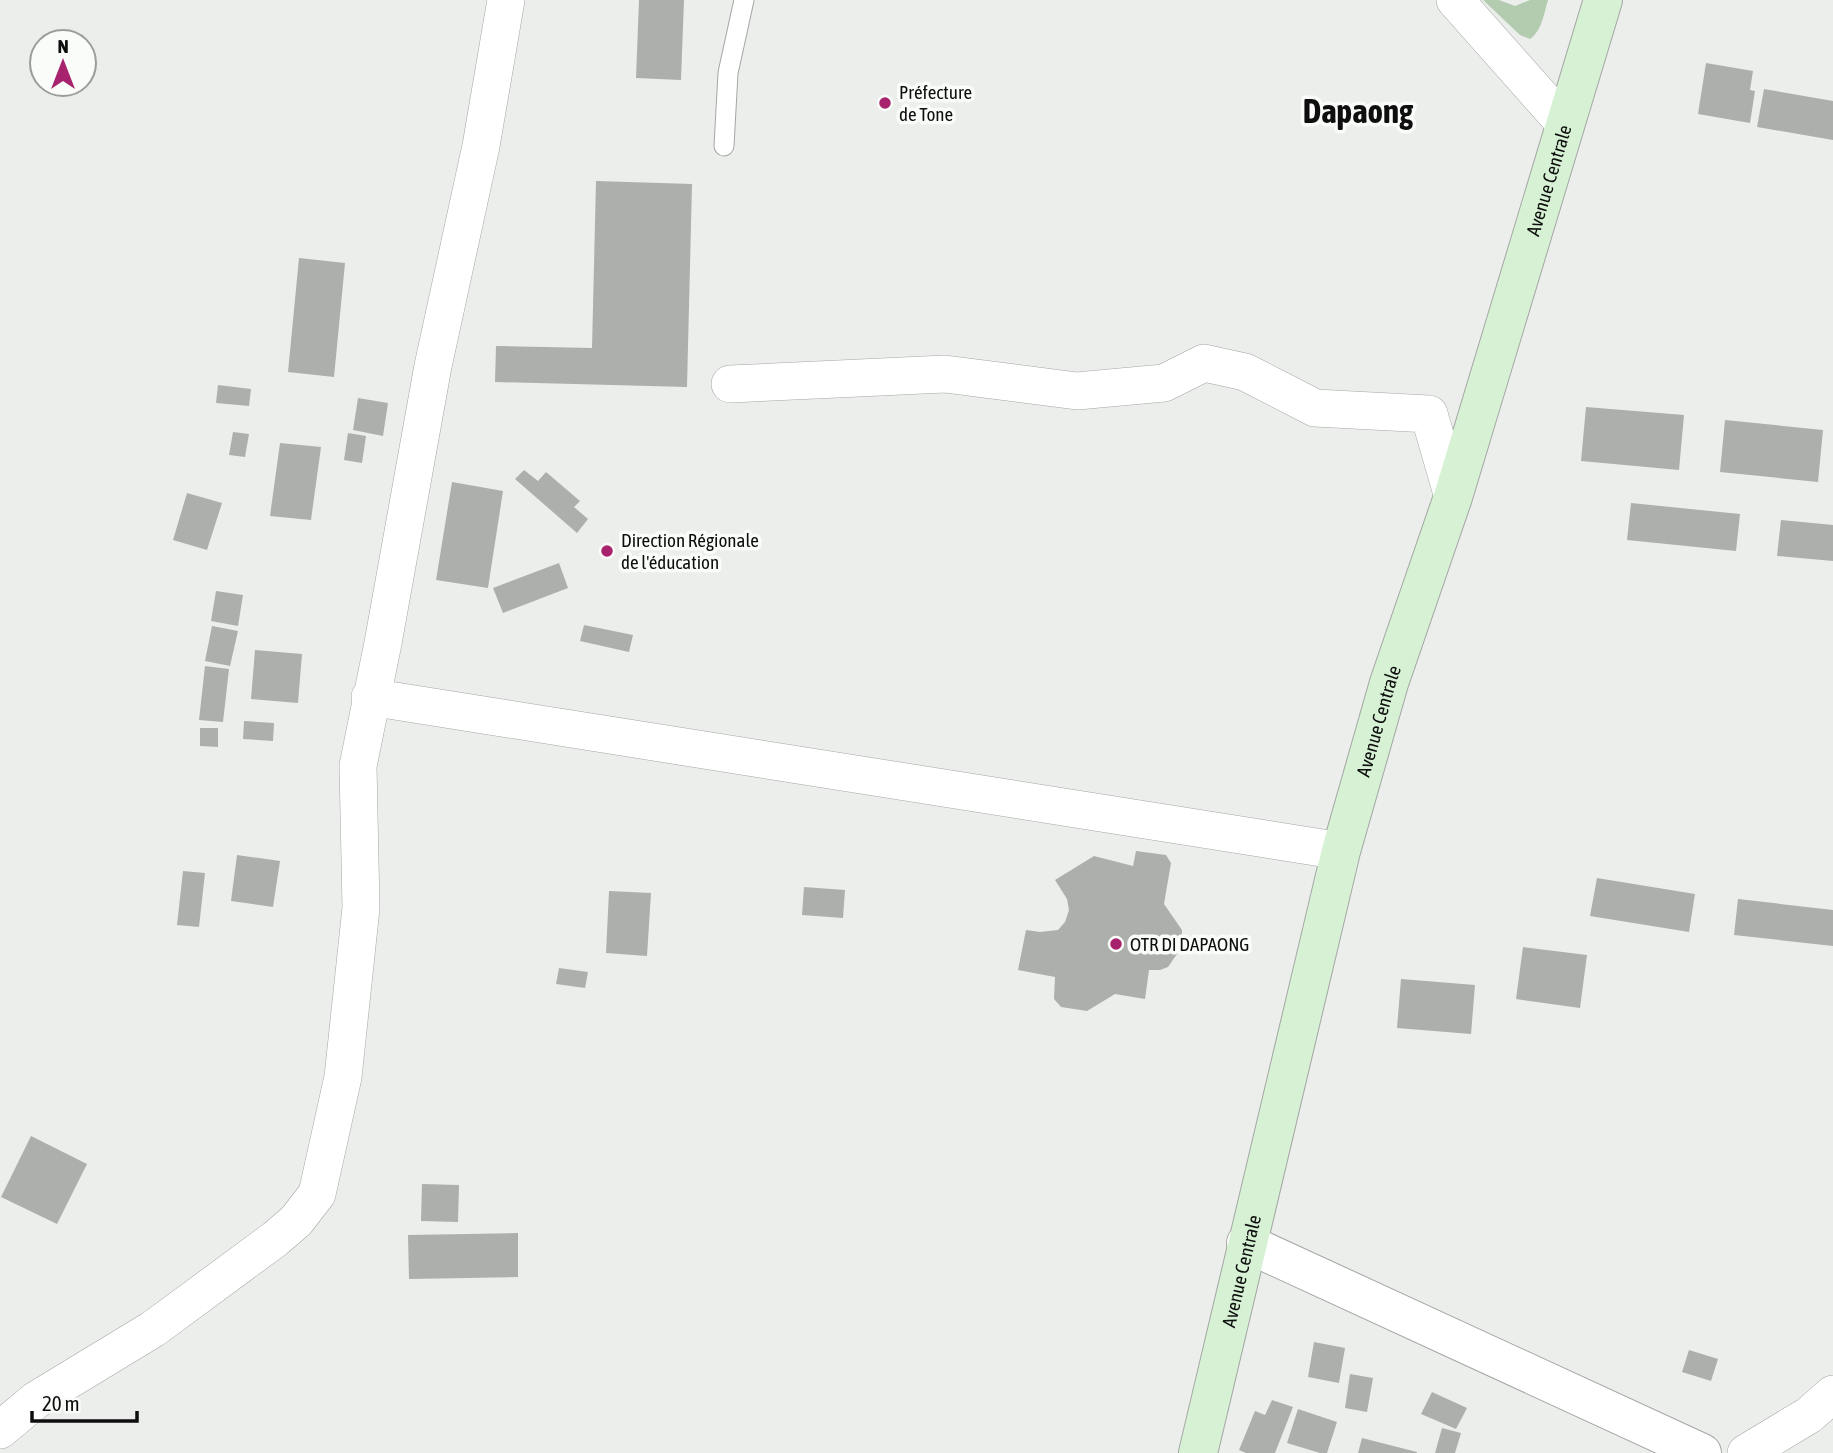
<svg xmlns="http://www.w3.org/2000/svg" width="1833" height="1453" viewBox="0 0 1833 1453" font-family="'Asap Condensed',sans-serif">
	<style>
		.green { fill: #b3ccb0 }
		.building { fill: #adafac }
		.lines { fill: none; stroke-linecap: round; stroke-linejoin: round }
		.service-casing { stroke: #a4a6a4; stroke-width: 21 }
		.minor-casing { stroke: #a4a6a4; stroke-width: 38 }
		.tertiary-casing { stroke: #a4a6a4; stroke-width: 40 }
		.secondary-casing { stroke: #a4a6a4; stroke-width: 40 }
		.service { stroke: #fff; stroke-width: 19 }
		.minor { stroke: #fff; stroke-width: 37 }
		.tertiary { stroke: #fff; stroke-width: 38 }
		.secondary { stroke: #d6f1d4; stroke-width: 38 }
		.poi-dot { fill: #a8236d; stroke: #f9fcf9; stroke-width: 2.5 }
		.labels { text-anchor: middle; stroke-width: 7; stroke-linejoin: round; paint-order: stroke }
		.poi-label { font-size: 19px; fill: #0d0e0d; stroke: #f9fcf9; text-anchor: start }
		.street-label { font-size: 19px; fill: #0d0e0d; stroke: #f9fcf9 }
		.town-label { font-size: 33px; font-weight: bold; fill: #0d0e0d; stroke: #f9fcf9 }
	</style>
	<rect width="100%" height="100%" fill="#eceeec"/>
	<path class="green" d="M1483,0H1499L1515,6L1530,0H1548C1544,13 1542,31 1530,39L1520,35Z"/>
	<path class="building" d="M639,0H684L681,80L636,78Z
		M1706,63L1753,71L1750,90L1755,91L1750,123L1698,114Z
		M1764,89L1833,101V140L1757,127Z
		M596,181L692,184L687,387L495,382L496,346L592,348Z
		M299,258L345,263L334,377L288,372Z
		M218,385L251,389L249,406L216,403Z
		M358,398L388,403L383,436L353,430Z
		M1586,407L1684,415L1679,470L1581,461Z
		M1725,420L1823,430L1818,482L1720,472Z
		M233,432L249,434L245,457L229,455Z
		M348,433L366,436L362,463L344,460Z
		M280,443L321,447L311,520L270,516Z
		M524,470L538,481L546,472L580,501L574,507L588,519L577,533L515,479Z
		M452,482L503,491L488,588L436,580Z
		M187,493L222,503L207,550L173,540Z
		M1631,503L1740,514L1736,551L1627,540Z
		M1781,520L1833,525V561L1777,556Z
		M559,563L568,588L503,613L493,588Z
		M216,591L243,595L238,626L211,621Z
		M584,625L633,635L629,652L580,641Z
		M212,626L238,631L230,666L205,661Z
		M255,650L302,654L298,703L251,699Z
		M205,666L229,669L223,722L199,720Z
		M244,721L274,723L273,741L243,739Z
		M200,728H218V747L200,746Z
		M1136,851L1166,855L1171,863L1164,904L1182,930V944L1179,951L1168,967L1160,970H1149L1145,999L1115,994L1087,1011L1061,1007L1054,999L1055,977L1018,970L1026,930L1040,932L1058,930L1065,922L1069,910L1067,899L1055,880L1094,856L1133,866Z
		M237,855L280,861L273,907L231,901Z
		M183,871L205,873L199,927L177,925Z
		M1597,878L1695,894L1689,932L1590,916Z
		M804,887L845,890L843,918L802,915Z
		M609,891L651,893L647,956L606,953Z
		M1738,899L1833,910V946L1734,935Z
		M1523,947L1587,955L1580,1008L1516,999Z
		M559,968L588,972L585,988L556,984Z
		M1401,979L1475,985L1471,1034L1397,1028Z
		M31,1136L87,1164L57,1224L1,1197Z
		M422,1184L459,1185L458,1222L421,1221Z
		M518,1233V1277L409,1279L408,1235Z
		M1314,1342L1345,1348L1339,1383L1308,1377Z
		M1689,1350L1718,1359L1711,1381L1682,1372Z
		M1350,1374L1373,1378L1367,1412L1345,1408Z
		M1432,1392L1467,1408L1456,1429L1421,1414Z
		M1272,1400L1293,1407L1275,1453H1246L1239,1450L1255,1411L1265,1415Z
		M1298,1409L1337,1422L1327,1453H1320L1287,1443Z
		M1442,1428L1461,1433L1455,1453H1435Z
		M1362,1438L1417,1452V1453H1358Z"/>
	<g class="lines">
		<defs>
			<path id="service" d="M724,146L728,73L744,0"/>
			<path id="minor" d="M1455,0L1565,124
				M730,384L945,374L1077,391L1164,383L1204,363L1245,372L1315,408L1429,414L1453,497
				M370,697L1341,851
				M0,1430L36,1400L153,1329L275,1239L296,1221L317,1194L343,1077L361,908L358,766L383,643L433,366L481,146L506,0
				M1746,1453L1809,1415L1833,1394"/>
			<path id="tertiary" d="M1246,1243L1702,1453"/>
			<g id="secondary">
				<path id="s1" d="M1198,1453L1341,851L1389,683L1453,497L1603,0"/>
			</g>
		</defs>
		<use href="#service" class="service-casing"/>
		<use href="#minor" class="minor-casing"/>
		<use href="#tertiary" class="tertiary-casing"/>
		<use href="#secondary" class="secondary-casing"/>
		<use href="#service" class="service"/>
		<use href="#minor" class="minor"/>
		<use href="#tertiary" class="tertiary"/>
		<use href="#secondary" class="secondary"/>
	</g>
	<g class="poi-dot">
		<circle cx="885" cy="103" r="7"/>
		<circle cx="607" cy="551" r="7"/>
		<circle cx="1116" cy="944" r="7"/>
	</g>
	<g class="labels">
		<g class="poi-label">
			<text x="899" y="99">Préfecture<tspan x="899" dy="22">de Tone</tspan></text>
			<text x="621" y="547">Direction Régionale<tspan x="621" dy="22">de l'éducation</tspan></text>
			<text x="1130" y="951">OTR DI DAPAONG</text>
		</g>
		<g class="street-label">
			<text dy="7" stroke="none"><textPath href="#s1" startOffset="1321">Avenue Centrale</textPath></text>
			<text dy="7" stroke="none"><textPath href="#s1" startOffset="754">Avenue Centrale</textPath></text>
			<text dy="7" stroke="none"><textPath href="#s1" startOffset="187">Avenue Centrale</textPath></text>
		</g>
		<g class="town-label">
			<text x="1358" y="123">Dapaong</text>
		</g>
	</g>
	<g transform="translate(63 63)"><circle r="33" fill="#f9fcf9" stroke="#9b9d9b" stroke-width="2"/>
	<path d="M0-5L12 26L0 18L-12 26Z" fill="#a8236d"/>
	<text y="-10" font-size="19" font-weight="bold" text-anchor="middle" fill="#0d0e0d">N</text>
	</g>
	<path d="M32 1411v10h105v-10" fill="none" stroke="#0d0e0d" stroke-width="3.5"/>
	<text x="42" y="1411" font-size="21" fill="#0d0e0d" stroke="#f9fcf9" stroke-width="5" paint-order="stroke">20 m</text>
</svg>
